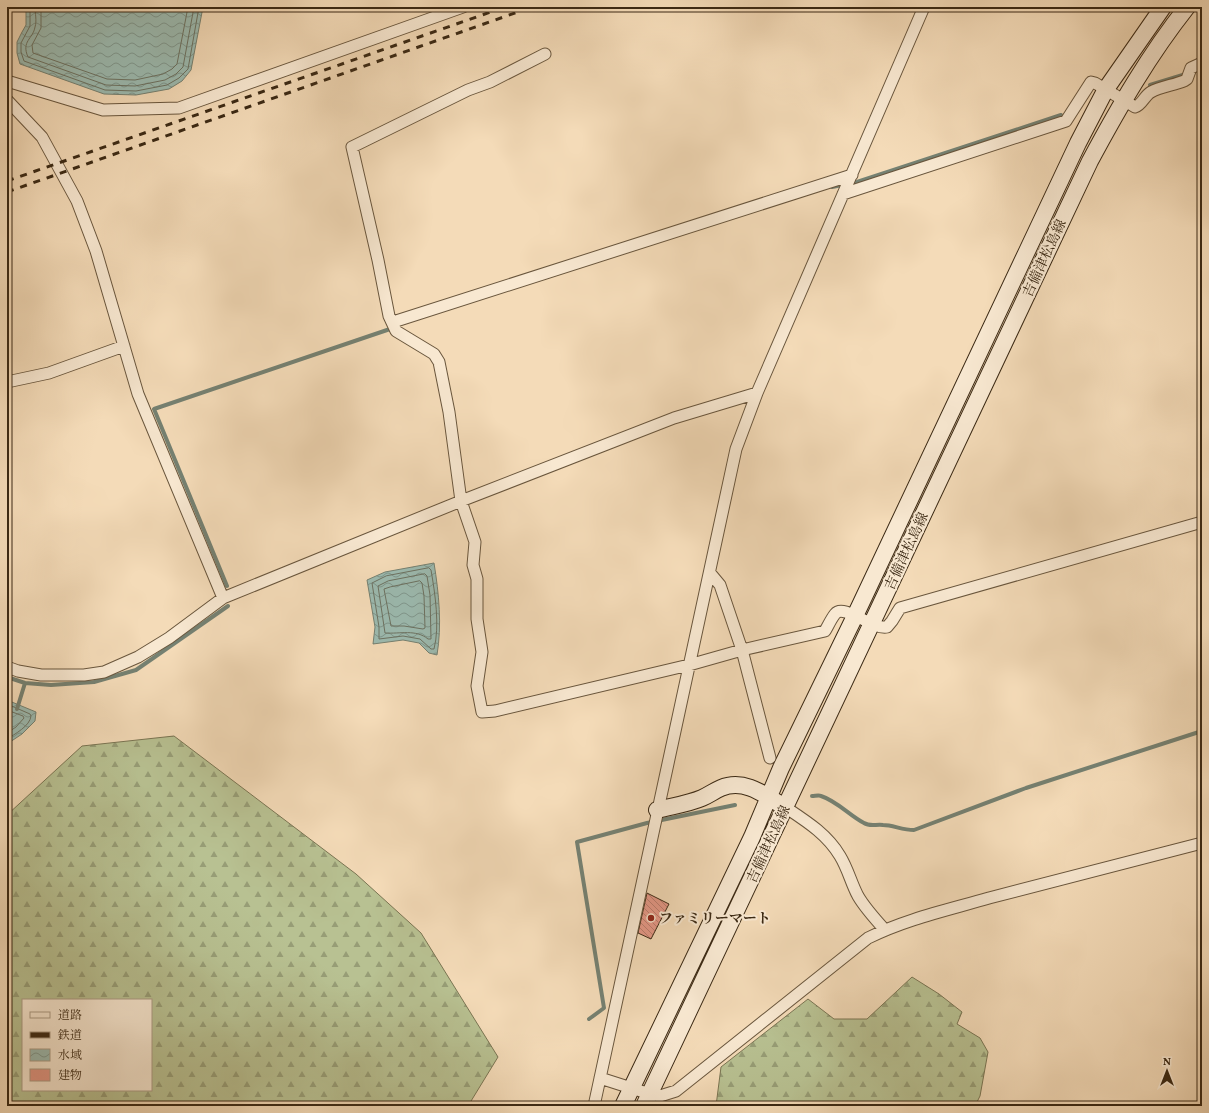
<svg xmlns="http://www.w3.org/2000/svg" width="1209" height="1113" viewBox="0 0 1209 1113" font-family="Vollkorn,'Noto Serif JP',serif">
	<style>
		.forest { fill: url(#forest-firs); stroke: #7a7553; fill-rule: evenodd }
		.water { fill: url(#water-waves); stroke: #758172 }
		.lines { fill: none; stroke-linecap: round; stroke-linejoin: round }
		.shore { stroke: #6c7262; stroke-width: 1 }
		.stream { stroke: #758172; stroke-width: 4 }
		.building { fill: url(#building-back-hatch); stroke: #3b2914 }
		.street-casing { stroke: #69563d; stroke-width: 13 }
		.secondary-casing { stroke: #3b2914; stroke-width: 18 }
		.street { stroke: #f8e8d1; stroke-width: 11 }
		.secondary { stroke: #f8e8d1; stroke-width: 16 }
		.rail { stroke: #3b2914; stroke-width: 3; stroke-dasharray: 7 7; stroke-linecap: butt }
		.poi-dot { fill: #8f2418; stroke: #f8e8d1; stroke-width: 1.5 }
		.labels { text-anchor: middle; stroke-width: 4; stroke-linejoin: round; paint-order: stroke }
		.street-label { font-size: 14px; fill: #3b2914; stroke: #f8e8d1 }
		.poi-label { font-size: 14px; font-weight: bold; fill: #3b2914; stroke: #f8e8d1; text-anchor: start }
	</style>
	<defs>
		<pattern id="forest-firs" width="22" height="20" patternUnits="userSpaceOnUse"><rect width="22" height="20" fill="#b8c192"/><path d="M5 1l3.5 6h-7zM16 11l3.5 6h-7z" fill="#979d76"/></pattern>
		<pattern id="water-waves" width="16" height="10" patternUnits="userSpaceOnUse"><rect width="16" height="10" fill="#9cbbb1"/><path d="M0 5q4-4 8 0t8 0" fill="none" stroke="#80988f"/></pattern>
		<pattern id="building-back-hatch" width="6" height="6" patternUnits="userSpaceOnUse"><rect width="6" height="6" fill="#e59887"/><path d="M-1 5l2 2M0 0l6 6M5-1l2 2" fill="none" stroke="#bb7c6d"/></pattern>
	</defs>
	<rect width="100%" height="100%" fill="#f4dbb8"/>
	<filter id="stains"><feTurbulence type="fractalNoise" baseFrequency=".005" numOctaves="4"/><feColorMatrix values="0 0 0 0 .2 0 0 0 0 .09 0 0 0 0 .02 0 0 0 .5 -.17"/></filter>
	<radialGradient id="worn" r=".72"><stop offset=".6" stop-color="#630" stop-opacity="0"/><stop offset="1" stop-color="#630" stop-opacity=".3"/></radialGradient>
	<path class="forest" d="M174,736L356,874L421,933L498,1057L468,1106H7V815L82,746ZM23,1000H151V1090H23Z
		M912,977L939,994L962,1012L957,1024L980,1038L988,1052L980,1096L975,1106H716L721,1067L808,999L834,1019H867Z"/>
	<path class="water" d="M26,7H203L191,70L182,81L169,89L136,95L104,94L20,64L17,53V42L22,32L26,25Z
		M434,563C439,594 442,625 437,655L429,653L419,643L403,640L373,644L375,627L367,580L385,572Z
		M7,700L36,712L35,721L22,734L7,744Z"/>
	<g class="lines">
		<path class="shore" d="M30,7V26L21,43V52L24,61L105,90L136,91L167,85L179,78L188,69L199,7
			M35,7C35,13 37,21 35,27C33,39 21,41 28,57L106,85L135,86L165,80L176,74L183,67L194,7
			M41,7V28L32,45L33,53L107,79L135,80L163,74L172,69L177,64L188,7
			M429,568L431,570C435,593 440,626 434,649H431L420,639L403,636L379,639V627L372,583L386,576Z
			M425,574L427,576L430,595L431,639H428C416,629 400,634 385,633L378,586L388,581Z
			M420,581L422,583L424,596L425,628L423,629L404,626H391L384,589L390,587Z
			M7,704L30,714L31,716C30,726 15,734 7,739
			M7,710L23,716L24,718L16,727L7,733"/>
		<path class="stream" d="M1150,85L1186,74
			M832,187L857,182L1061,115
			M227,586L154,409L393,328
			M7,677L25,683L51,685L94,682L136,670L228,606
			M17,709L25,683
			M812,796C815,796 819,795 821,796C837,801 850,816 864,823C870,827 876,824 883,825C893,825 902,830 914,830L1026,788L1202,731
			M589,1019L604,1008L577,842L647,823L735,805"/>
	</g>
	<path class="building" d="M647,893L669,904L651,939L638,933Z"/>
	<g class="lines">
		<defs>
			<path id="street" d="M545,54L490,82L468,90L352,147L378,260L389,316L396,331L434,354L439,362L449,412L461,501L475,542L473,565L477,579V619L482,652L477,686L482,712L495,711L689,665L742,650L825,631C828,626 831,619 835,614C844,603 872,630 887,627L892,621L900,608L1202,522
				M7,81L103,110L179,108L463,7
				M7,100L42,137L77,201L96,251L138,394L223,598
				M843,194L1066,121L1091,82L1095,83L1135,107C1142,105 1144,96 1151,92C1160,87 1174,85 1184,81L1187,79L1191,68L1202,63
				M393,322L852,175
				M7,382L49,373L124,346
				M710,573L720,585L742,650L770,758
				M7,667L18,671L41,675H84L104,672L138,657L169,638L223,598L461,501L674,418L757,393
				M785,807C806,821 827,834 840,856C848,869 851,883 858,896C865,908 875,919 885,930
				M600,1078L650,1094L660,1096L676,1091L868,938C906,919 948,910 989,898C1060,879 1131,861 1202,843
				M594,1106L736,449L757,393L924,7"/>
			<path id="secondary" d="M657,810C672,806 688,804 702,798C709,795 714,791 721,788C742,779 761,792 778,803
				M623,1106L752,837L781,768L855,616L1078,143L1106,89L1163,7
				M644,1106L1090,161C1119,107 1149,55 1187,7"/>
		</defs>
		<use href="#street" class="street-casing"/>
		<use href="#secondary" class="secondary-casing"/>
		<use href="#street" class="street"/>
		<use href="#secondary" class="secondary"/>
		<path class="rail" d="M7,181L505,7
			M7,192L532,7"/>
	</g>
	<circle class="poi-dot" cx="651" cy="918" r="4"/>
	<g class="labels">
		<g class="street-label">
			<text transform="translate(1044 258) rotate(-65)" y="5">吉備津松島線</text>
			<text transform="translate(906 551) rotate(-65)" y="5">吉備津松島線</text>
			<text transform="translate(768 844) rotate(-65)" y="5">吉備津松島線</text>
		</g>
		<g class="poi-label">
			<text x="659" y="923">ファミリーマート</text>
		</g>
	</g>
	<rect width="1209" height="1113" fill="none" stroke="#f4dbb8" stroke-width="24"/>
	<rect x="8" y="8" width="1193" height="1097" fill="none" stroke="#3b2914" stroke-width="2"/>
	<rect x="12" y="12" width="1185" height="1089" fill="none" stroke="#3b2914"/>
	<rect x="22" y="999" width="130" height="92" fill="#f8e8d1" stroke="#ac9c85"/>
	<rect x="30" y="1012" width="20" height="6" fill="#f8e8d1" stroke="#ac9c85"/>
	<text x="58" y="1019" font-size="12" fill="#3b2914">道路</text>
	<rect x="30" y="1032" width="20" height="6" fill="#3b2914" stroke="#ac9c85"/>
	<text x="58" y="1039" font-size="12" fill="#3b2914">鉄道</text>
	<rect x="30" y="1049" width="20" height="12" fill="url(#water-waves)" stroke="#ac9c85"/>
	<text x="58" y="1059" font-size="12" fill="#3b2914">水域</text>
	<rect x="30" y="1069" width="20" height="12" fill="#e59887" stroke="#ac9c85"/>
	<text x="58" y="1079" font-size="12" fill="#3b2914">建物</text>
	<g transform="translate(1167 1071)" stroke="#f8e8d1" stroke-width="3" paint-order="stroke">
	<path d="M0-3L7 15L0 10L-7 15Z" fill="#3b2914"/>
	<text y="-6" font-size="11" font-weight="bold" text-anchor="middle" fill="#3b2914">N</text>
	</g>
	<rect width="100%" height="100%" filter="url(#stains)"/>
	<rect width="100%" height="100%" fill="url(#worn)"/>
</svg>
